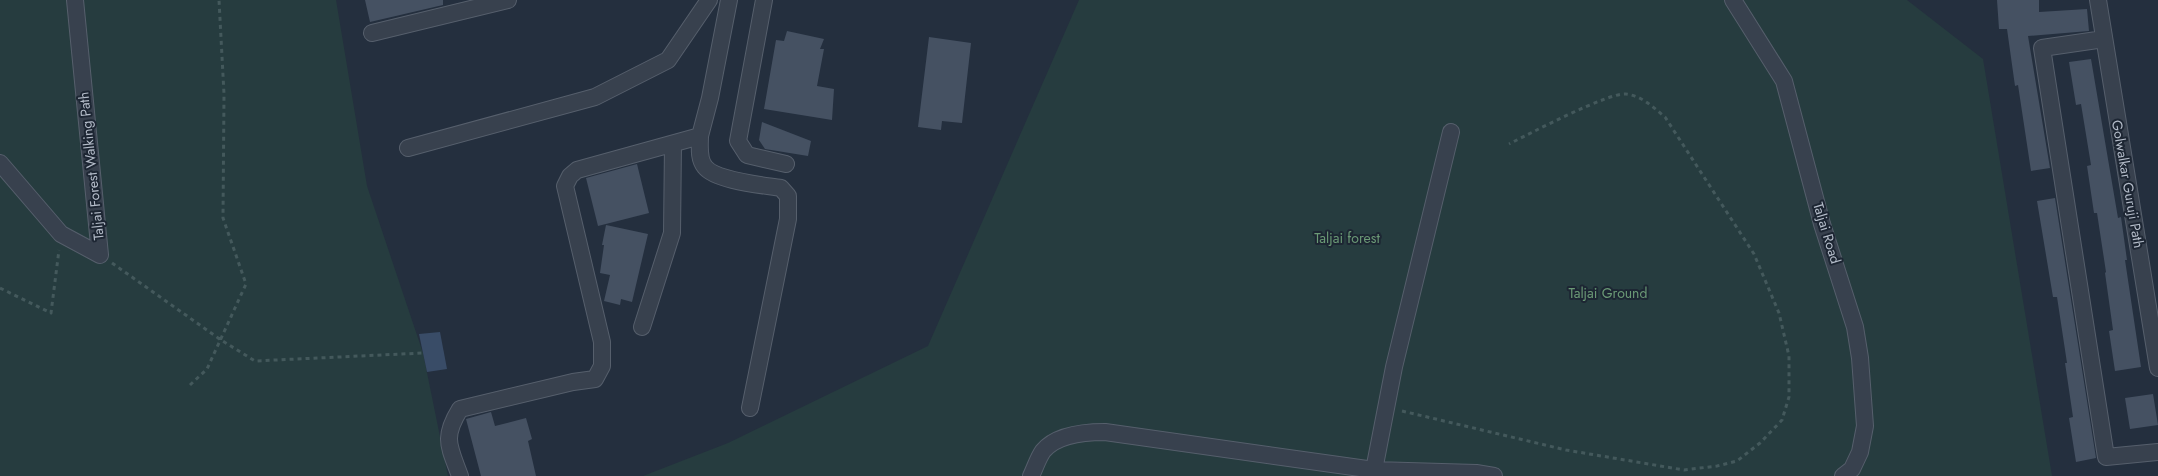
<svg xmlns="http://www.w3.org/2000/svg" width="2158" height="476" viewBox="0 0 2158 476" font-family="Jost,sans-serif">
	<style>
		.green { fill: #263c3f }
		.water { fill: #394c67 }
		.building { fill: #455162 }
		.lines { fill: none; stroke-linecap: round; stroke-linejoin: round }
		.minor-casing { stroke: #565f6c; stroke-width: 18 }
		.path { stroke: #44595c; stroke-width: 3; stroke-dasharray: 4 4; stroke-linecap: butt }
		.minor { stroke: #38414e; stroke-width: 16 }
		.labels { text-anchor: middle; stroke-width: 4; stroke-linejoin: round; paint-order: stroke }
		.street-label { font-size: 14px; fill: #b4bcc9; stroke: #1d2633 }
		.park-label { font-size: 14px; fill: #6b9a76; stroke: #1d2633 }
	</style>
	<rect width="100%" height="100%" fill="#242f3e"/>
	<path class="green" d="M0,0H336L367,186L423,353L448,476H0Z
		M1079,0H1907L1983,59L2052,476H643L728,443L928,346Z"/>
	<path class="water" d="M440,332L447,369L427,372L419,334Z"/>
	<path class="building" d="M365,0H443V5L370,22Z
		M1997,0H2039V12L2087,9L2089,31L2028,36L2050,168L2031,171L2018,85L2015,86L2007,29H1999Z
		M787,31L824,39L820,49H824L817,86L834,89L832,120L764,109L776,40L784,41Z
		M929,37L971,43L962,123L942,121L941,130L918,127Z
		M2091,59L2118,218L2121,217L2127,260H2125L2141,367L2115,371L2109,331L2113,330L2105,273L2106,272L2097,213H2094L2087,166L2091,165L2081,104L2076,105L2069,62Z
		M762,122L811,141L808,156L765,149L759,140Z
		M637,164L649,213L598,226L586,178Z
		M2055,198L2096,458L2076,462L2069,418L2073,417L2065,363H2067L2057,297H2053L2037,201Z
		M606,225L648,234L632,302L621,299L620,305L604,301L610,275L600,273L604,245H602Z
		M2153,394L2158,425L2130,429L2125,398Z
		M491,412L495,426L526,418L532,439L528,441L536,476H481L466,419Z"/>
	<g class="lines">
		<defs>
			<path id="minor" d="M764,0L738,141L747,155L786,164
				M1733,0L1784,81L1822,224L1855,327L1860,358L1865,426L1860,452L1852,469L1843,476
				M2098,0L2158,368
				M372,33L508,0
				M2104,39L2042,48L2106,457L2158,452
				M700,136C700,146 698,159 705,167C716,181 763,185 781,188L788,196V219L750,408
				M408,148L595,97L668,60L709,0
				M0,163L61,234L100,255L75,0
				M642,327L672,233L673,144
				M460,476C449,446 442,438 460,409L573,382L595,379L602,366V342L565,186L570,176L577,170L700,136L710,98L729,0
				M1031,476C1035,468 1038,458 1043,451C1057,434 1085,432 1105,432L1374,470L1394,367L1451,132
				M1369,476L1374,470L1476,473L1494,476"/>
		</defs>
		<use href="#minor" class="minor-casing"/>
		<path class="path" d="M112,263L221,340L255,361L423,353
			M0,288L51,313L59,250
			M190,385L207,369L246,284L223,218L224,94L219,0
			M1402,411L1566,450L1684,470L1717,466L1737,461L1760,443L1782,420L1789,397V356L1779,313L1754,254L1665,117C1653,107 1642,96 1626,94C1609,92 1529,134 1509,144"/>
		<use href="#minor" class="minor"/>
	</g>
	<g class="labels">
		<g class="street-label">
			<text transform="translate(91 166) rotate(-96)" y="5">Taljai Forest Walking Path</text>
			<text transform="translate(2128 184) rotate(80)" y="5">Golwalkar Guruji Path</text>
			<text transform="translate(1827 233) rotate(73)" y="5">Taljai Road</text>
		</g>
		<g class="park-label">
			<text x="1347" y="243">Taljai forest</text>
			<text x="1608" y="298">Taljai Ground</text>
		</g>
	</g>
</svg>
